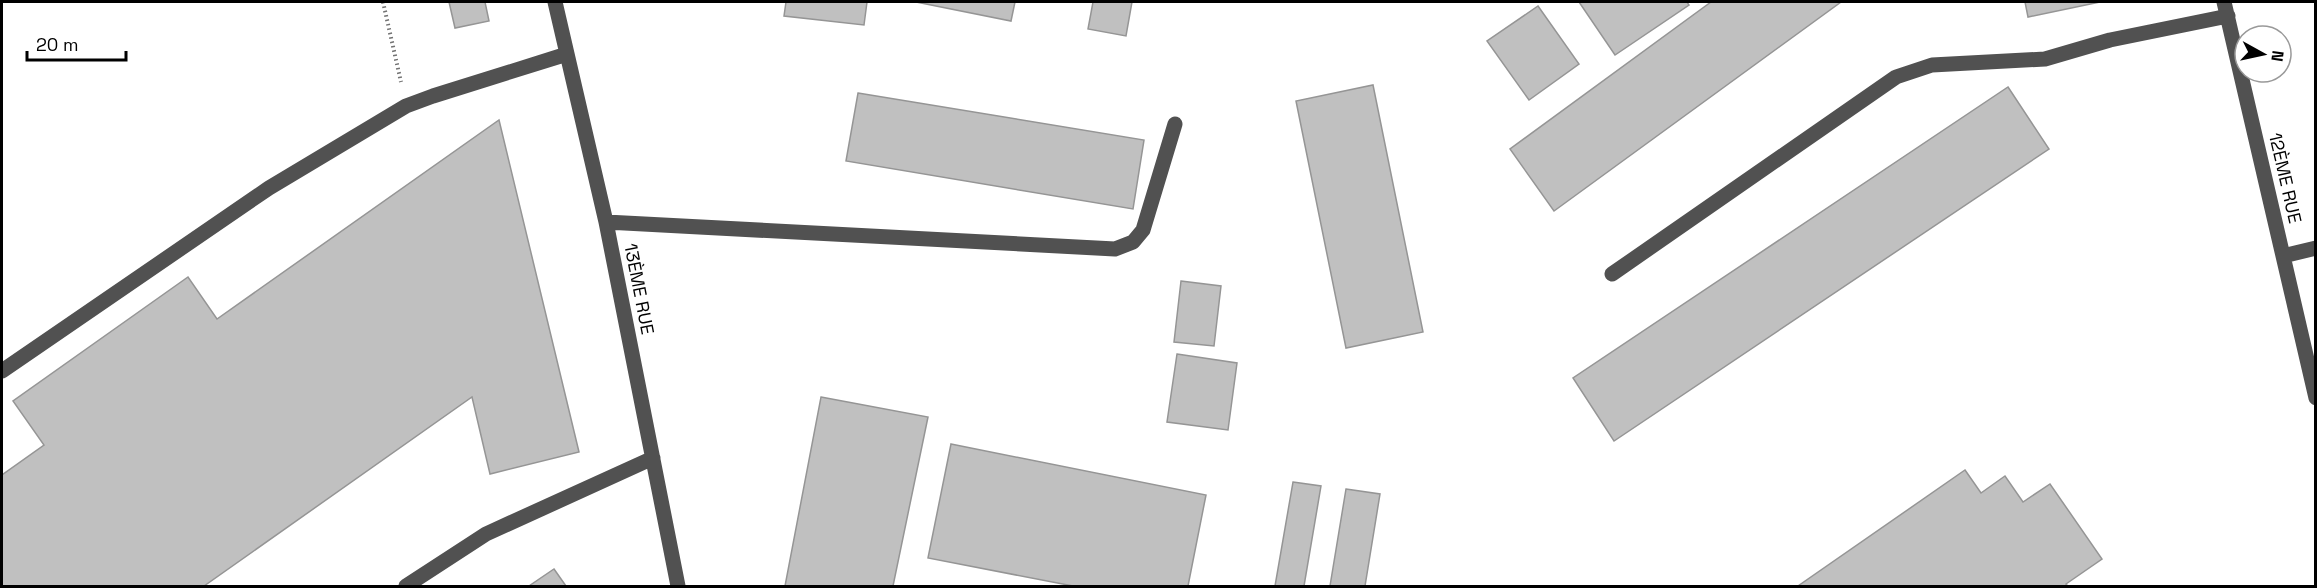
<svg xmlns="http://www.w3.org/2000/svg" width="2317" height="588" viewBox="0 0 2317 588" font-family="'Space Grotesk',sans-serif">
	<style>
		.building { fill: #c0c0c0; stroke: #959595; stroke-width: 1.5 }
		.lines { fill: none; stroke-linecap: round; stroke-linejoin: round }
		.path { stroke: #737373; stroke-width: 4; stroke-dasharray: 1.5 3; stroke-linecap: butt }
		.minor { stroke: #515151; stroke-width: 15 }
		.labels { text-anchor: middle; stroke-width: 6; stroke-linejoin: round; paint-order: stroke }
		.street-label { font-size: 18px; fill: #000; stroke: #fff }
	</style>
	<rect width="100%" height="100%" fill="#fff"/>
	<path class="building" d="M449,2H485L489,21L455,28Z
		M786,2H867L864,25L784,16Z
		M916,2H1015L1011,21Z
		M1093,2H1132L1126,36L1088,29Z
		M1579,2H1687L1689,5L1615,55Z
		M1711,2H1841L1554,211L1510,149Z
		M2025,2H2100L2028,17Z
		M1538,6L1579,64L1529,100L1487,41Z
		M1373,85L1423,332L1346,348L1296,101Z
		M2008,87L2049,149L1614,441L1573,378Z
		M858,93L1144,140L1133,209L846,161Z
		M499,120L579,452L490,474L472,397L204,586H2V475L44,445L13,401L188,277L217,319Z
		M1181,281L1221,286L1214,346L1174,342Z
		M1177,354L1237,363L1228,430L1167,422Z
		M821,397L928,417L893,586H785Z
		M951,444L1206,495L1188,586H1073L928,558Z
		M1965,470L1981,493L2005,476L2023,502L2050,484L2102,559L2066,584L2068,586H1798Z
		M1293,482L1321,486L1304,586H1275Z
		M1346,489L1380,494L1365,586H1330Z
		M554,569L566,586H529Z"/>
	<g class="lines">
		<path class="path" d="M383,2L401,82"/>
		<path class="minor" d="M555,2L606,222L678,586
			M2224,2L2316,398
			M606,222L1115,249L1133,242L1143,230L1175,124
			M2283,256L2316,248
			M1612,274L1896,77L1932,65L2045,59L2110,40L2228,16
			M2,371L269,188L406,106L433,96L567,54
			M406,586L486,534L653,458"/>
	</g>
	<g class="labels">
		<g class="street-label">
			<text transform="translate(2285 178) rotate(77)" y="6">12ÈME RUE</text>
			<text transform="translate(639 289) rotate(79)" y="6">13ÈME RUE</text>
		</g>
	</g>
	<rect width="2317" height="588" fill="none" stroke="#000000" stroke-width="6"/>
	<g transform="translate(2263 54) rotate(98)"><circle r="28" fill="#ffffff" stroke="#999999" stroke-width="1.5"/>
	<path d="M0-4.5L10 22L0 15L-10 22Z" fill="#000000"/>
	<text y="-9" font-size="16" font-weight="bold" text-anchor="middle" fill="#000000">N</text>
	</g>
	<path d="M27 51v9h99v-9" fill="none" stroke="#000000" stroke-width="3"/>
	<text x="36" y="51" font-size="18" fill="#000000" stroke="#ffffff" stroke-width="4.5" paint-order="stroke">20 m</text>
</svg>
